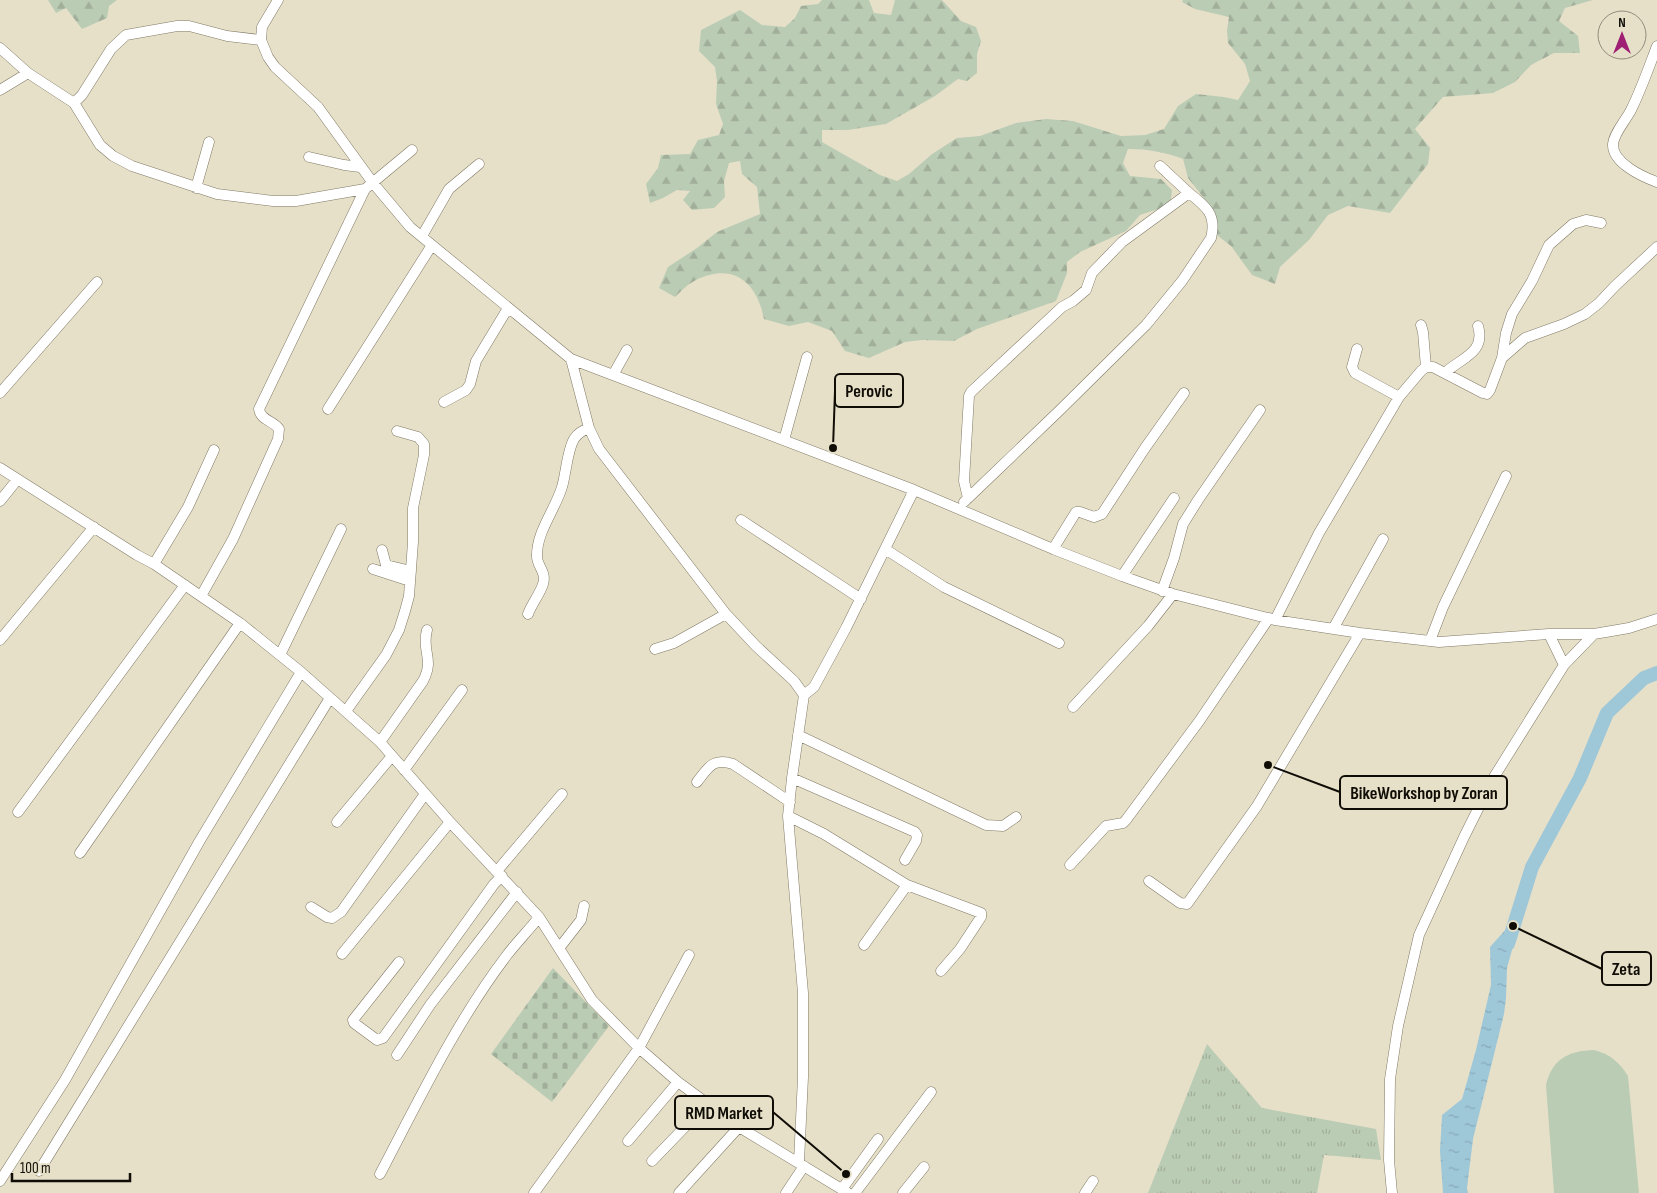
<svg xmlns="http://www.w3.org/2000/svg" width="1657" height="1193" viewBox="0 0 1657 1193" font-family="'Sofia Sans Condensed',sans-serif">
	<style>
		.grass { fill: url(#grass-tufts) }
		.forest { fill: url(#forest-firs) }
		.cemetery { fill: url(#cemetery-stones) }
		.park { fill: #bbccb5 }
		.water { fill: url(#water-ripples) }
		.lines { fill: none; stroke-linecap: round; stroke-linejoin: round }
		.river { stroke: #9ec7d8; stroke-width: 14 }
		.minor-casing { stroke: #807965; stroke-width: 11 }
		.minor { stroke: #fff; stroke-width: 10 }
		.leader { fill: none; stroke: #0f0d06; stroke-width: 2 }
		.callout-dot { fill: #0f0d06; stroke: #e7e0c9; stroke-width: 2 }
		.callout { fill: #e7e0c9; stroke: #0f0d06; stroke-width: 2 }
		.callout-label { font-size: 18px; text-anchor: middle; font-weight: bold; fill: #0f0d06 }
	</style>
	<defs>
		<pattern id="grass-tufts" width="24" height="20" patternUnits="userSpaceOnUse" patternTransform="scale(1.25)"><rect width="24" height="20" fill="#bbccb5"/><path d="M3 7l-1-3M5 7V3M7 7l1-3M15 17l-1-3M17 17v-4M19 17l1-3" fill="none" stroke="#a0ae9a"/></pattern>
		<pattern id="forest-firs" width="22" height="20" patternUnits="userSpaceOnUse" patternTransform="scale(1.25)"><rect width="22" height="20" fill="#bbccb5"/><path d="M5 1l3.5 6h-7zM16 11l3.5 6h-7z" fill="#a0ae9a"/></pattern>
		<pattern id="cemetery-stones" width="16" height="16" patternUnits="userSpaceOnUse" patternTransform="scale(1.25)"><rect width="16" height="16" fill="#bbccb5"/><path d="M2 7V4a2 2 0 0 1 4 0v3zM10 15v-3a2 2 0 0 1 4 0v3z" fill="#a0ae9a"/></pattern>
		<pattern id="water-ripples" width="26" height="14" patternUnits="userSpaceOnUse" patternTransform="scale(1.25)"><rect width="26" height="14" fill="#9ec7d8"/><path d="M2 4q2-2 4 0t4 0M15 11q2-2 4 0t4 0" fill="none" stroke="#87aab8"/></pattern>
	</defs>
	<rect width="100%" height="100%" fill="#e7e0c9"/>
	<path class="grass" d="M1207,1044L1262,1108L1376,1129L1381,1160L1324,1155L1317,1193H1148Z"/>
	<path class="forest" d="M48,0H117L109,6L107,18L82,29L66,8L56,13Z
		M822,0H869L874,13L891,15L895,0H942L961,21L976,27L981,41L977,54V73L967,81L958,79L935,96L886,124L848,130H822V142L880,175L897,181L909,174L932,154L957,138L980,136L1016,123L1046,119L1073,121L1121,136L1145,135L1164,129L1178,106L1196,94L1224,97L1238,100L1250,81L1245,64L1228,43L1227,30L1229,17L1195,9L1182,2L1183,0H1593L1565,8L1559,21L1578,36L1580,53H1554L1531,65L1515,82L1493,93L1443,97L1415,129L1430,148L1428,164L1390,213L1348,206L1328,215L1309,240L1280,267L1275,284L1252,275L1231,246L1213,232L1210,212L1203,197L1188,178L1183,159C1165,152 1147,149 1128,149L1123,163L1130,176L1161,179L1172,190L1170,205L1140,215L1126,231L1080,252L1067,262V273L1056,301L977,329L954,341L922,340L905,342L869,358L845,351L832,331L808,322L789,326L764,319C757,282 733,262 696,280C688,284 681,291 675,297L659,288L668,267L697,248L717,232L760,214L757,187L742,174L740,161L729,163L724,181L725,197L714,208L692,210L683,200L690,191L677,190L663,198L650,203L646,184L658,168L661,155L690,154L698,140L719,135L723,124L716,104L717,81L715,67L699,51L701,30L740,10L762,25L785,27L795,18L801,6L818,4Z"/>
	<path class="cemetery" d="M553,968L609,1026L552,1102L491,1054Z"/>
	<path class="park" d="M1594,1050C1610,1054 1619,1062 1628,1076L1639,1193H1554L1546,1085C1552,1059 1568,1051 1594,1050Z"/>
	<path class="water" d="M1513,926L1518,928L1507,968L1506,998L1504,1014L1473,1139L1467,1188L1468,1193H1443L1440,1151L1442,1115L1462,1099L1476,1050L1491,985L1490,947L1507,928Z"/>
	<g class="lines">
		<path class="river" d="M1508,944L1532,867L1580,778L1607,713L1644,678L1657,673"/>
		<defs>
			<path id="minor" d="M278,0L262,27L261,40L268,57L275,67L318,107L373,183L410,227L571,359L589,428L599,449L726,614L756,646L794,681L804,695L792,778L788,816L803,993V1077L799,1162
				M1657,46C1649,67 1641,90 1631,110C1626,120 1614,133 1613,144C1612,163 1643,177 1657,182
				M0,48L28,73
				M0,90L28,73L74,103L100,145L113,156L132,166L217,194L273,201H296L365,189L412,150
				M74,103L82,95L111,49L126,35L177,26H189L227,36L261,40
				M309,157L344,165L360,167
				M196,188L209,142
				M422,236L449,189L479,164
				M1421,325L1423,332L1426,367
				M1357,349L1352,367L1355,373L1399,397
				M1502,358L1506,333L1512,314L1532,281L1549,245L1573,224L1586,220L1601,223
				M571,359L914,490L1053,549L1122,576L1173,594L1275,620L1360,633L1439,642L1549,634H1594L1629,628L1657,619
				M1446,372C1461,358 1486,353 1478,326
				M613,375L627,350
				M0,393L97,282
				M444,402L466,390L470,384L476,361L508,308
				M328,409L432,245
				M784,440L807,357
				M0,468L137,555L154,564L240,623L301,672L380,742L450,822L539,917L592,1000L639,1048L678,1082L739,1127L848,1193
				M968,498L964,481L969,396L971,392L1062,307L1073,301L1086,290L1092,273L1122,242L1189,193L1160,166
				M0,501L17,480
				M964,502L1059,411L1146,325L1182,281L1211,238C1217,215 1206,206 1189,193
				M741,520L861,599
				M885,549L944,587L1059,643
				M1053,549L1076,512H1080L1094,517L1102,514L1145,448L1184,393
				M382,550L386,565L411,571
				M154,564L188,507L214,450
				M373,569L410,581
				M1122,576L1174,498
				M1162,591L1174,558L1183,524L1198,500L1260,410
				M201,596L233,539L278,439L279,429C273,420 261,421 259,409L365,189
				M528,614C532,603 540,594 543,584C547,571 536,566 537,555C537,531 555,510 562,487C566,474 567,451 574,439C578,433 582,431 589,428
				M1275,620L1319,533L1399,397L1421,371L1426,367H1433L1483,393L1487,394L1490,390L1502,358L1525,338L1564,324L1585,314L1599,303L1615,286L1657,247
				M1333,629L1383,539
				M1549,634L1564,665
				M0,640L94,527
				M1430,641L1443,607L1506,476
				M655,649L674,643L726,614
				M280,655L341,529
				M804,695L814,687L846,628L914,490
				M1073,707L1148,626L1173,594
				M346,711L386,655L399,630L405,611L409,596L413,542V508L424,455V444L418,437L397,431
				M798,735L986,825L1003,826L1016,817
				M380,742L423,681C435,658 421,652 427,630
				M404,770L462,690
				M792,778L915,832L917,835L916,841L905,860
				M697,782C708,768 713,757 733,764L790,802
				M18,812L185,585
				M788,816L824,834L907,885L981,913V917L960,949L941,971
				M337,822L392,756
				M80,853L240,623
				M1070,865L1106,826L1123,823L1126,820L1200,720L1269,618
				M497,871L562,794
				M1149,881L1180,903L1187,904L1257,806L1360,633
				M311,907L327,917L332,918L341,912L425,794
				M864,945L907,885
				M560,947L581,920L584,906
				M342,954L450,822
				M399,962L353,1020L354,1023L377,1040L383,1038L494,884L502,876
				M397,1055L430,1005L517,892
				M628,1141L678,1082
				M652,1161L707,1104
				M39,1171L330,698
				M380,1174C419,1100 456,1022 507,955C517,942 529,930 539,917
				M0,1181L65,1080L199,842L301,672
				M842,1189L878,1139
				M534,1193L639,1048L689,955
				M679,1193L739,1127
				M786,1193L804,1166
				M855,1193L931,1092
				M903,1193L924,1167
				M1085,1193L1093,1181
				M1392,1193L1389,1160L1390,1079L1398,1026L1419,935L1464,837L1494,777L1564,665L1594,634"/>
		</defs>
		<use href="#minor" class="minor-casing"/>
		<use href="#minor" class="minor"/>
	</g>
	<path class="leader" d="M833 448L835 391M1268 765L1340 792M1513 926L1602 969M846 1174L773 1112"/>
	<g class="callout-dot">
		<circle cx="833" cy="448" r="5"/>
		<circle cx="1268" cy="765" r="5"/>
		<circle cx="1513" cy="926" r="5"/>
		<circle cx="846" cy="1174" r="5"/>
	</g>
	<g class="callout">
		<rect x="835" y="374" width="68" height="33" rx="5"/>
		<rect x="1340" y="776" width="167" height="33" rx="5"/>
		<rect x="1602" y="952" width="49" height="33" rx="5"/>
		<rect x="675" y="1096" width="98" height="33" rx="5"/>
	</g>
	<g class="callout-label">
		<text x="869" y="397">Perovic</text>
		<text x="1424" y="799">BikeWorkshop by Zoran</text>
		<text x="1626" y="975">Zeta</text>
		<text x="724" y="1119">RMD Market</text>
	</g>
	<g transform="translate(1622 35)"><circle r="24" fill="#e7e0c9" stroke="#918c7b"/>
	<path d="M0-4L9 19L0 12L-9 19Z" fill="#9e1f74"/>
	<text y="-8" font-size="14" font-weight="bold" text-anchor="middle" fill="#0f0d06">N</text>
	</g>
	<path d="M12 1173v8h118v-8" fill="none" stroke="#0f0d06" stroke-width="2.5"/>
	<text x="20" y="1173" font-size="15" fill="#0f0d06" stroke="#e7e0c9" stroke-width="4" paint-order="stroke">100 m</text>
</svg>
